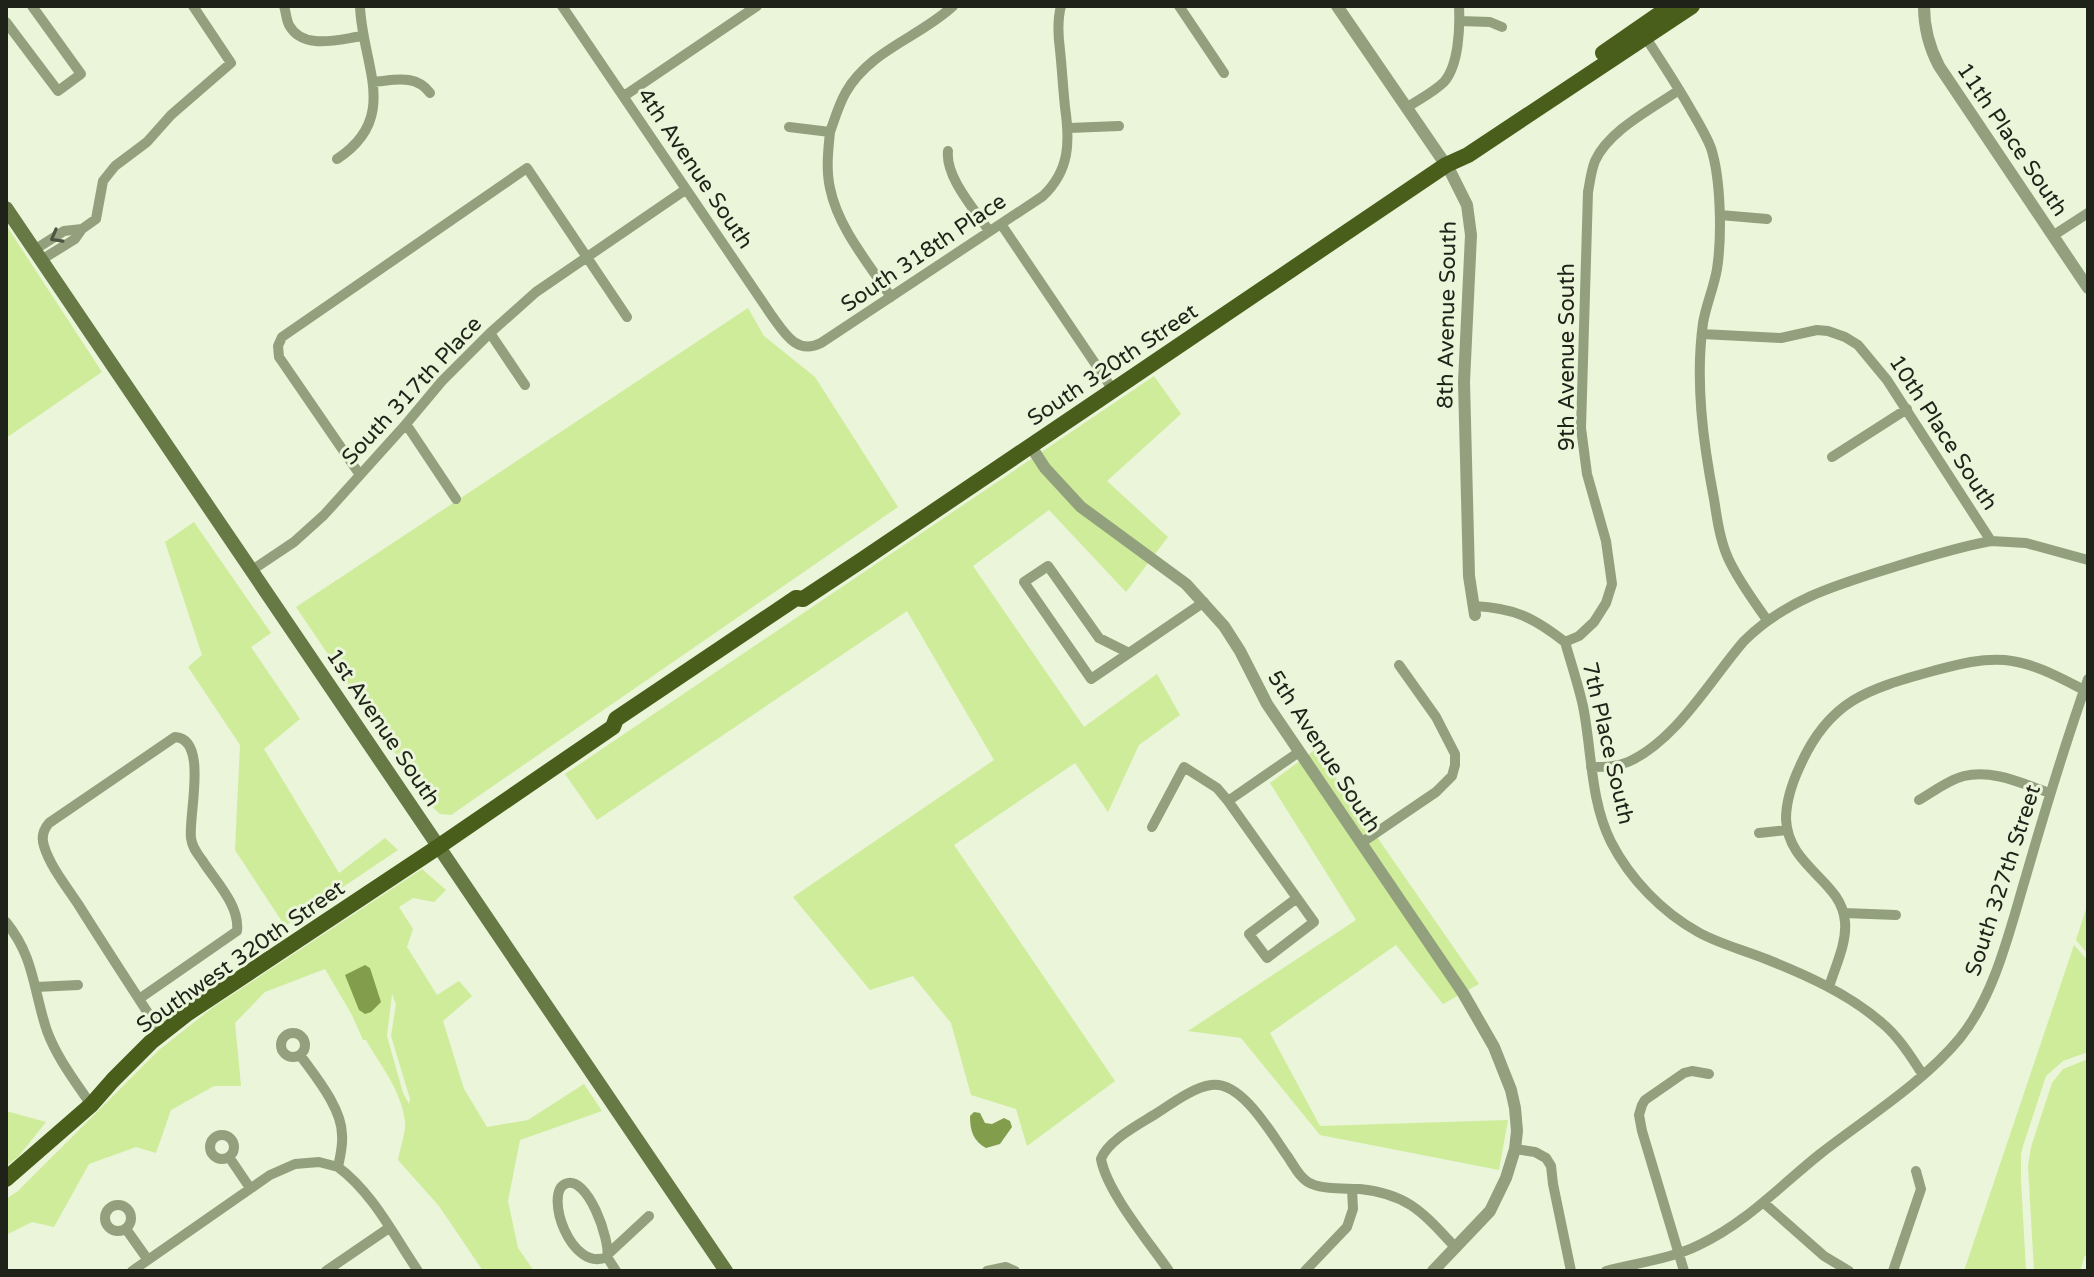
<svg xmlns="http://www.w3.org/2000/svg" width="2094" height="1277" viewBox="0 0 2094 1277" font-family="'Varela Round',sans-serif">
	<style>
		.green { fill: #ceec9a; fill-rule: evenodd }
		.water { fill: #829e4d }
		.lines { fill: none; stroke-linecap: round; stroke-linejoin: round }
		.minor { stroke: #93a07e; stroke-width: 10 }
		.tertiary { stroke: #93a07e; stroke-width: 12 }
		.secondary { stroke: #677a46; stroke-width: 14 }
		.primary { stroke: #495e1a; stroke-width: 16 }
		.oneway { stroke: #4d5441 }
		.labels { text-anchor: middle; stroke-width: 6; stroke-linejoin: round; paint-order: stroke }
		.street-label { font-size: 22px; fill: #1e2218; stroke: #eaf5da }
	</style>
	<rect width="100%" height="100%" fill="#eaf5da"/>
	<path class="green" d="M6,225L102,372L6,438Z
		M748,308L764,336L815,377L898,507L451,815L440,814L431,806L296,607Z
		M1154,376L1181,414L1107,481L1168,537L1126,592L1049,510L973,566L1084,727L1157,674L1180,715L1139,745L1108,812L1075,763L954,845L1115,1081L1027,1146L1016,1109L971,1095L951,1023L913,976L870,990L793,897L994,760L907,611L597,820L565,774Z
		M194,522L271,633L251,647L300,719L264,749L339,873L385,838L398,850L285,926L235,850L240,745L188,667L202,655L165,542Z
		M1316,749L1479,984L1443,1004L1396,945L1270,1033L1320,1126L1508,1120L1499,1170L1320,1135L1241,1038L1188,1031L1356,920L1270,783Z
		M422,869L446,890L434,902L413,898L399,907L413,929L407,947L437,995L459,981L472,996L443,1021L464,1089L487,1127L528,1120L584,1084L602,1111L520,1140L508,1201L518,1248L534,1271H483L439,1206L398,1160C400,1148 406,1133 405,1122C402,1091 380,1065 366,1040H363L352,1015L325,969L265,992L235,1023L241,1086H214L171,1110L156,1153L136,1147L89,1164L54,1227L32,1222L6,1235V1199L18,1191L159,1050L212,1008ZM392,994L396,1004L391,1036L410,1099L409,1104L403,1093L387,1036Z
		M2088,903V954L2076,940Z
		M2074,945L2088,961V1052L2063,1061L2046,1076L2023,1146L2021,1154V1180L2026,1271H1964Z
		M2088,1059V1258L2085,1255L2080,1271H2034L2028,1166L2031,1147L2052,1083L2063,1069Z
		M6,1111L46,1122L18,1157L6,1166Z"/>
	<path class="water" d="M365,965L370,968L381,1002L371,1012L365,1014L359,1010L345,975Z
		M974,1112L980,1113L985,1123L992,1124L1004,1118L1010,1121L1012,1127L1000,1144L986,1148C973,1141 970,1130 970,1116Z"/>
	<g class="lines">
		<path class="minor" d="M284,6C286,12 286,19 289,25C303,51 339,39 363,36
			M562,6L772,316C785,334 797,355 821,343L1043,196C1070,170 1070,142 1065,107C1063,88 1062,69 1060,50C1058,35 1057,21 1061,6
			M1179,6L1224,73
			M1460,21L1490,22L1502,27
			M6,22L58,91L81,74L32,6
			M1646,38C1661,61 1677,85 1691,110C1698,122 1706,135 1711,148C1721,179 1722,237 1717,269C1714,287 1706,305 1703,323C1695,381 1703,442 1714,499C1717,519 1720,540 1728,558C1738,580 1753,600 1767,620
			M374,82C395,80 416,74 430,93
			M624,96L757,6
			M1406,108C1418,100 1434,92 1444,82C1459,65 1460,27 1459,6
			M789,127L830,132C835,118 839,104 846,92C870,50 920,37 953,6
			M1069,128L1119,126
			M830,132C828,151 826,170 830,188C838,228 869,264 891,297
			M948,151C945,177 975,210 989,231
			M337,159C401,117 362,65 360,6
			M1720,215L1767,219
			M1001,224L1113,390
			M82,229L96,219L103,181L115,166L147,142L171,115L231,63L193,6
			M2054,235L2088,213
			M34,250L64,231L82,229L75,239L41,260
			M490,333L525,385
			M1702,334L1781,338L1817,330L1828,331L1845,337L1858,345L1887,380L1991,541L2026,543L2088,560
			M406,424L456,499
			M1832,457L1907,409
			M360,475L279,357L278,346L282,337L527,168L627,317
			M252,570L294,542L324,515L406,424L442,381L490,333L536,292L685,190
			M1474,606C1514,608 1533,617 1565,642C1571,663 1578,684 1583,706C1592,751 1590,800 1611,842C1630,879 1662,912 1698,932C1719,944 1744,950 1766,959C1806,975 1849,994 1882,1023C1899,1037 1911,1057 1923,1075
			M1565,642L1579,636L1594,622L1606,603L1612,584L1606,541L1587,474L1581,428L1588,192C1590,182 1591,171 1595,161C1609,130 1652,109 1679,90
			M1129,653L1099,638L1048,566L1024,582L1091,679L1204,602
			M1591,767C1604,767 1616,767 1628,762C1676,741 1711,679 1744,641C1786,599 1839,584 1894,567C1926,557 1958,547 1991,541
			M1919,800C1933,792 1948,780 1964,776C1993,769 2023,784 2050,793
			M1228,801L1299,752
			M1152,827L1184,767L1217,788L1228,801C1257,842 1286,882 1314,922L1267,958L1249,934L1297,898
			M1759,833L1787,830
			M1361,843L1436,792L1452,776L1455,765V754L1436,717L1399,665
			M1844,913L1896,915
			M6,922C35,958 33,990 47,1031C57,1058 75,1081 91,1105
			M36,987L78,985
			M1829,987C1835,967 1847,943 1845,922C1842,880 1788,868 1786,819C1786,802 1793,781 1800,766C1829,700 1868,689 1933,671C1956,665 1980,658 2005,660C2034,663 2059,677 2084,690
			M139,999L237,931C240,905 215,881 202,860C197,853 192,847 191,838C188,816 209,739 175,737L49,823C43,830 41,837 44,846C50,866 66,886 78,904C105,947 133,990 161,1033
			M281 1045a12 12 0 1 1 24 0a12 12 0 1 1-24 0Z
			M300,1055C315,1076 342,1108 342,1135C343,1146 340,1157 338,1167C373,1193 394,1236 418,1271
			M210 1147a12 12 0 1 1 24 0a12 12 0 1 1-24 0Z
			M1515,1149L1535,1152L1546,1158L1551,1166L1553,1184L1571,1271
			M229,1157L250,1188
			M1764,1203L1824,1256L1849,1271
			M105 1218a13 13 0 1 1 26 0a13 13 0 1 1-26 0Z
			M126,1229L148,1260
			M608,1254L649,1216
			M607,1257C571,1273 544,1194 565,1184C587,1173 611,1241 607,1257L616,1271
			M132,1271L270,1175L295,1164L319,1162L338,1167
			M326,1271L389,1228
			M987,1271L1006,1267L1015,1271
			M1169,1271C1149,1242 1107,1192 1101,1159C1108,1140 1140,1124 1157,1113C1171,1104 1194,1087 1211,1085C1242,1080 1272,1135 1288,1157C1294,1166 1301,1180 1312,1184C1326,1190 1346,1188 1360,1189C1409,1194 1424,1214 1456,1248
			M1305,1271L1347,1227L1353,1209L1352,1189
			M1606,1271C1636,1263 1671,1259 1699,1245C1746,1223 1780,1186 1820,1154C1865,1119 1924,1082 1960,1038C1995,995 2010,929 2026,876C2045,810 2065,744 2088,679
			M1684,1271L1642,1131L1639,1115L1642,1105L1645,1100L1684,1073L1692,1071L1709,1074
			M1893,1271L1921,1189L1916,1171"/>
		<path class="tertiary" d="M1337,6L1450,171L1467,205L1471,235L1464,382L1469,576L1475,615
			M1924,6C1924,27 1929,47 1939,66L2088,288
			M1030,445L1045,468L1081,507L1186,584L1224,626L1240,651L1267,704L1463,993L1494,1047L1511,1090L1515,1108L1517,1131L1515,1149L1506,1178L1490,1211L1433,1271"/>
		<path class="secondary" d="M6,208L726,1271"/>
		<path class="primary" d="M1603,53L1671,6
			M6,1179L91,1105L113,1080L151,1042L188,1013L438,847L613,727L616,719L796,598L803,599L862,560L1446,165L1468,155L1692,6"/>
	</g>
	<defs><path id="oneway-chevron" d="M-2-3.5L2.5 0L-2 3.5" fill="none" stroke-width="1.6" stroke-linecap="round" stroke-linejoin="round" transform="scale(2)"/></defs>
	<use class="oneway" href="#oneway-chevron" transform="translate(56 237) rotate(151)"/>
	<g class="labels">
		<g class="street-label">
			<text transform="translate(2013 139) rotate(56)" y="8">11th Place South</text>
			<text transform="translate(696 168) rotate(56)" y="8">4th Avenue South</text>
			<text transform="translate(923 252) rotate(-34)" y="8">South 318th Place</text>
			<text transform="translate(1446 315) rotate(-89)" y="8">8th Avenue South</text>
			<text transform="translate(1566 357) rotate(-90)" y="8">9th Avenue South</text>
			<text transform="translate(1112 364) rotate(-34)" y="8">South 320th Street</text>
			<text transform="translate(411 390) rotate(-47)" y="8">South 317th Place</text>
			<text transform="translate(1944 432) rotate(57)" y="8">10th Place South</text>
			<text transform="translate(384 727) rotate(56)" y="8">1st Avenue South</text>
			<text transform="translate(1609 743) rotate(77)" y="8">7th Place South</text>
			<text transform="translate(1325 751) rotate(57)" y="8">5th Avenue South</text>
			<text transform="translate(2002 880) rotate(-72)" y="8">South 327th Street</text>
			<text transform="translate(240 956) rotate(-35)" y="8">Southwest 320th Street</text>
		</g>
	</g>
	<rect width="2094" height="1277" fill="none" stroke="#1e2218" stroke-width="16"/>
</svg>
